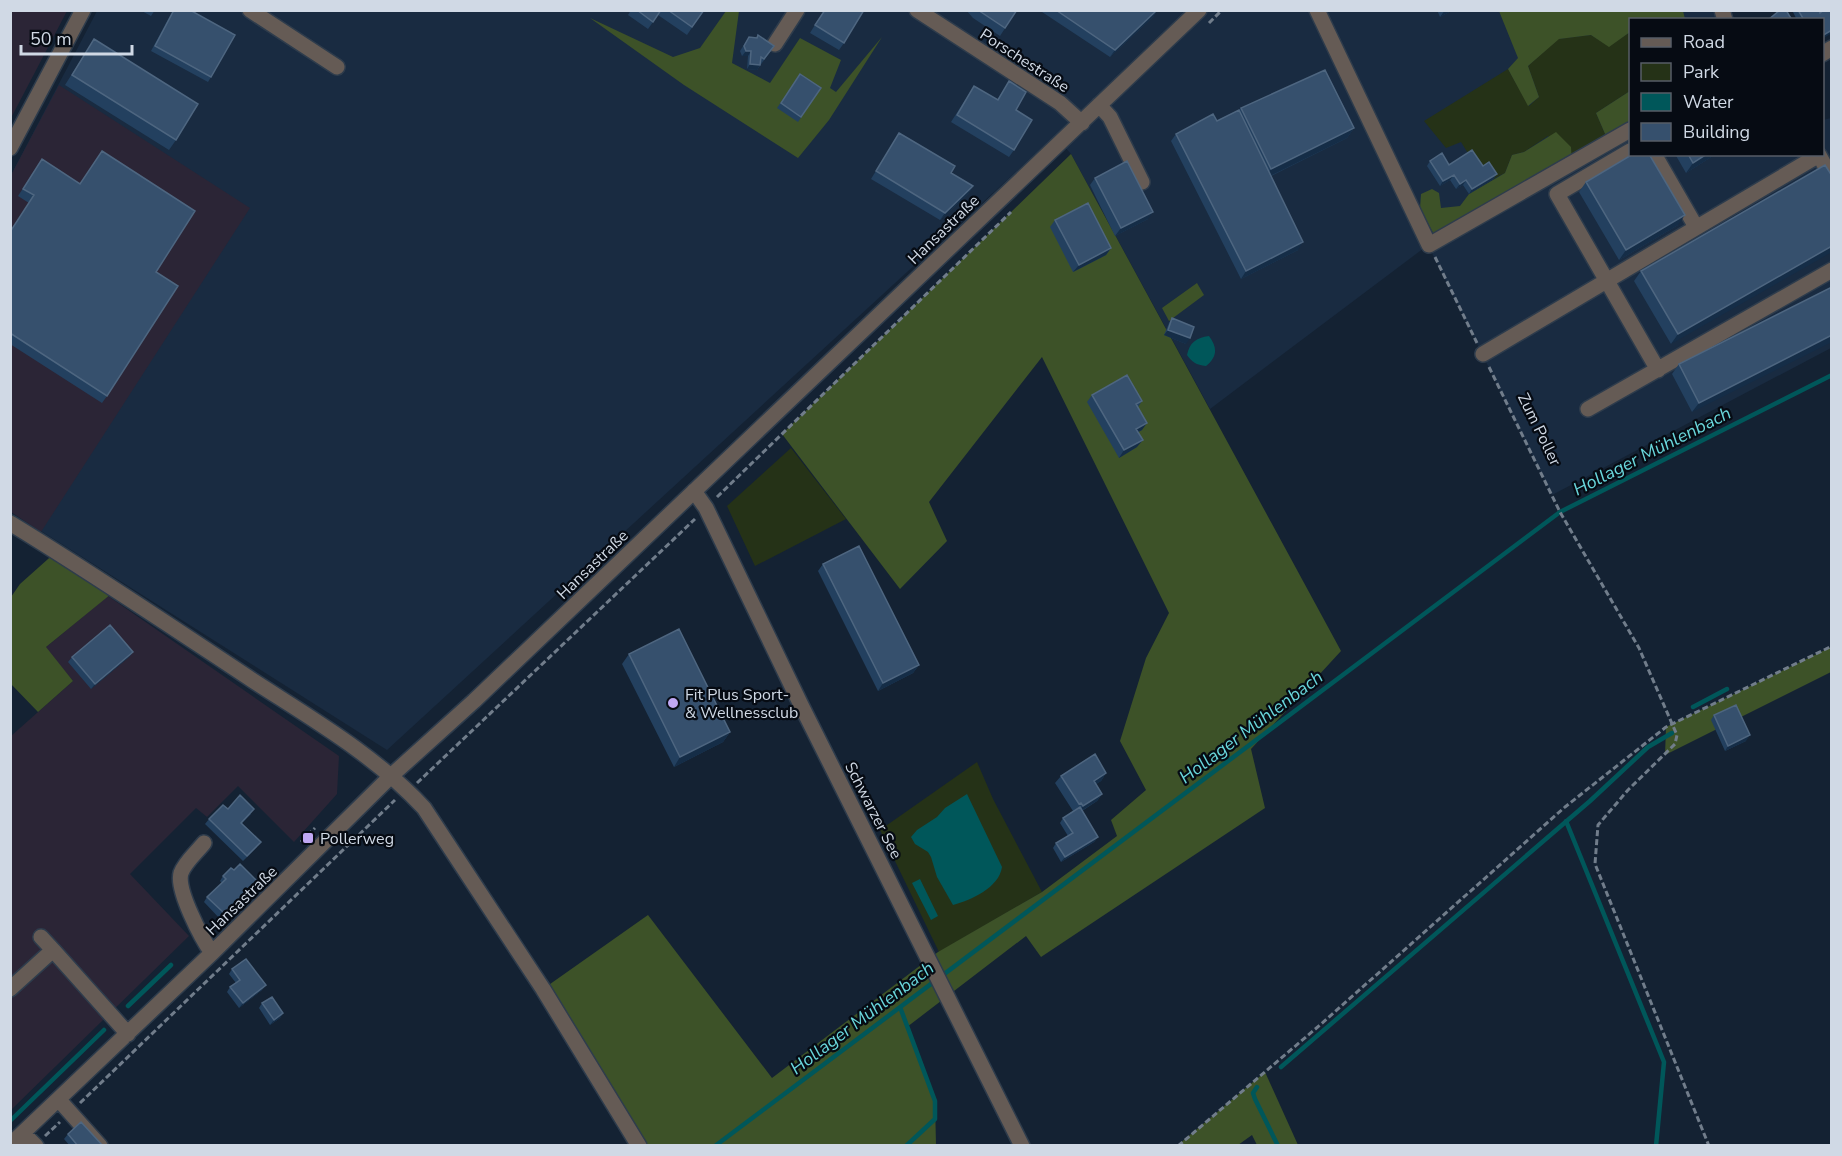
<svg xmlns="http://www.w3.org/2000/svg" width="1842" height="1156" viewBox="0 0 1842 1156" font-family="'Nunito Sans',sans-serif">
	<style>
		.built { fill: #192b41 }
		.industrial { fill: #2b2536 }
		.green { fill: #253217 }
		.forest { fill: #3d5228 }
		.water { fill: #00575a }
		.lines { fill: none; stroke-linecap: round; stroke-linejoin: round }
		.stream { stroke: #00575a; stroke-width: 4.5 }
		.minor-casing { stroke: #2e3c4c; stroke-width: 18 }
		.path { stroke: #717d8b; stroke-width: 3; stroke-dasharray: 6 3; stroke-linecap: butt }
		.minor { stroke: #655b55; stroke-width: 15 }
		.wall { fill: #23405f }
		.shaded-wall { fill: #152d47 }
		.building { fill: #36506d; stroke: #4e6680; stroke-width: 1.5 }
		.poi-dot { fill: #c0a8f4; stroke: #060b13; stroke-width: 2 }
		.labels { text-anchor: middle; stroke-width: 4.5; stroke-linejoin: round; paint-order: stroke }
		.street-label { font-size: 16px; fill: #d0d9e5; stroke: #060b13 }
		.poi-label { font-size: 16px; fill: #d0d9e5; stroke: #060b13; text-anchor: start }
		.water-label { font-size: 18px; font-style: italic; fill: #69d6db; stroke: #060b13 }
	</style>
	<rect width="100%" height="100%" fill="#142233"/>
	<path class="built" d="M97,11H1712L1719,19L1630,20V154H1822L1823,120L1831,118V348L1552,495L1428,245L1210,409L1071,154L1055,136L387,750L11,512L10,177Z"/>
	<path class="industrial" d="M11,10L67,11L11,118L10,11Z
		M59,85L250,208L41,532L11,512L10,177Z
		M108,596L339,756L337,794L294,842L238,786L207,817L196,808L130,874L189,936L11,1110V736L73,681L45,648Z"/>
	<path class="green" d="M1630,32V91L1596,113L1609,143L1572,164L1548,136L1524,152L1512,155L1505,173L1493,179L1486,167L1479,171L1461,142L1446,148L1424,121L1508,69L1529,106L1539,97L1528,66L1558,39L1591,35L1609,46Z
		M791,448L846,519L755,566L727,506Z
		M977,762L993,799L1042,892L939,952L880,830Z"/>
	<path class="forest" d="M726,11H739L732,63L770,83L800,38L841,60L830,88L836,92L882,37L829,120L798,158L684,85L590,18L673,57L700,48Z
		M1683,11L1685,19L1630,20V32L1609,47L1591,35L1559,39L1528,66L1539,97L1528,106L1508,69L1518,58L1499,11Z
		M1630,91V130L1609,143L1596,113Z
		M1556,132L1571,147L1572,164L1560,180L1440,246L1420,208L1421,194L1432,189L1439,193L1441,208L1460,206L1469,194L1505,173L1512,155L1524,152Z
		M1071,154L1341,651L1251,749L1265,808L1041,957L1026,936L907,1027L935,1101L936,1145H639L543,989L648,915L772,1078L938,952L1042,892L1117,836L1111,820L1146,790L1120,741L1146,658L1169,613L1042,357L929,502L947,541L900,589L782,434Z
		M1197,283L1204,295L1169,321L1162,308Z
		M57,551L116,590L46,647L73,681L38,712L11,684V597L20,584Z
		M1831,647V672L1665,755L1666,727Z
		M1265,1072L1298,1145H1257L1252,1135L1238,1145H1178Z"/>
	<path class="water" d="M1209,336C1218,348 1217,357 1206,366C1196,365 1192,362 1187,355C1190,342 1196,338 1209,336Z
		M967,794L1002,867C999,888 971,900 953,905L937,877L931,857L928,852L915,844L911,837L917,830L937,817L945,808Z
		M920,879L938,916L931,920L912,883Z"/>
	<g class="lines">
		<path class="stream" d="M1693,707L1727,689
			M1566,821L1664,1062L1656,1146
			M128,1006L171,965
			M900,1007L935,1101V1119L906,1146
			M1281,1067L1590,801L1648,747L1672,733
			M1257,1087L1253,1093L1255,1099L1278,1146
			M10,1121L104,1030
			M715,1146L1560,512L1832,375"/>
		<defs>
			<path id="minor" d="M250,10L337,67
				M917,10L1060,103L1082,123
				M1317,10L1429,245L1630,130
				M1722,10L1725,20
				M775,44L797,10
				M1822,54L1832,48
				M1099,105L1110,117L1142,182
				M10,148L83,10
				M1630,151L1557,194L1658,370
				M1654,154L1696,227
				M1483,354L1819,155L1832,179
				M1588,409L1832,270
				M694,491L706,508L801,705L1022,1146
				M10,523C92,573 172,627 252,680C312,719 375,755 424,808L543,989L639,1146
				M204,843C197,852 185,862 181,873C176,890 202,939 212,953
				M41,937L53,950
				M10,989L53,950L128,1034
				M59,1100L100,1146
				M23,1133L36,1146
				M10,1145L212,953L392,775L474,701L1199,10"/>
		</defs>
		<use href="#minor" class="minor-casing"/>
		<path class="path" d="M1209,23L1222,10
			M1435,257L1477,343
			M1489,367L1560,512L1639,648L1677,735L1675,744L1628,790L1598,825L1595,864L1709,1146
			M717,497L1011,212
			M417,783L695,519
			M301,842L315,828
			M80,1103L395,800
			M45,1136L60,1122
			M1178,1146L1320,1025L1565,807L1666,727L1832,646"/>
		<use href="#minor" class="minor"/>
	</g>
	<path class="wall" d="M140,10H155L151,16Z
		M173,10H190L211,77L208,82L151,51Z
		M631,10H704L687,35L658,15L648,29L628,15Z
		M824,10L844,43L839,50L810,33Z
		M966,10H1017L1000,36L973,18Z
		M1039,10H1157L1153,17L1110,57Z
		M1437,10H1453L1440,17Z
		M1792,10H1819L1822,20H1797Z
		M749,37L774,46L757,70L747,69L748,56H742L740,51Z
		M94,39L176,140L169,150L65,85Z
		M800,74L821,88L798,122L777,108Z
		M1009,81L1016,110L1014,150L1009,157L951,122L974,86L997,100Z
		M1241,108L1354,128L1347,138L1271,176L1298,250L1241,279L1171,141L1176,134L1217,121L1239,110Z
		M899,133L951,173L973,186L968,194L940,220L871,179Z
		M1675,154H1716L1686,173Z
		M42,159L156,272L107,396L102,403L10,344V231L29,203L18,196Z
		M1430,161L1449,165L1483,166L1497,174L1493,179L1469,194L1463,185L1456,189L1450,180L1440,186L1427,166Z
		M1825,165L1671,344L1634,281L1641,271Z
		M1095,178L1148,219L1115,236L1090,185Z
		M1586,182L1678,225L1619,260L1579,192Z
		M1055,220L1111,248L1106,255L1073,272L1050,227Z
		M1832,287L1692,412L1672,374L1679,364Z
		M1172,318L1186,344L1164,335L1169,323Z
		M1092,395L1142,401L1138,407L1142,430L1138,432L1137,447L1119,458L1087,402Z
		M823,564L919,665L913,673L878,691L818,571Z
		M133,652L129,657L91,689L68,662L72,657Z
		M629,654L730,732L723,742L674,767L622,664Z
		M1714,715L1746,741L1725,751L1711,720Z
		M1106,773L1101,781L1096,784L1102,794L1097,801L1082,811L1098,837L1094,842L1061,862L1053,848L1056,843L1068,836L1060,823L1063,818L1073,811L1055,783L1061,776Z
		M228,809L251,814L242,823L257,847L243,861L205,824L209,819Z
		M223,876L254,887L221,920L204,902L207,897L222,883L220,881Z
		M232,969L266,985L262,990L239,1008L227,992L230,987L236,983L229,974Z
		M262,1003L283,1013L280,1018L270,1025L259,1008Z
		M68,1134L103,1146H70L64,1139Z"/>
	<path class="shaded-wall" d="M1157,10L1153,17L1110,57L1115,50Z
		M1445,10H1453L1440,17Z
		M1832,30V33L1822,39V36Z
		M746,51H751L748,56H742Z
		M750,64L760,65L757,70L747,69Z
		M1354,128L1347,138L1264,179L1271,169Z
		M1707,154H1716L1686,173L1693,163Z
		M1497,174L1493,179L1469,194L1472,189Z
		M1454,175L1450,180L1440,186L1443,181Z
		M1466,180L1463,185L1456,189L1460,184Z
		M973,186L968,194L940,220L945,213Z
		M1153,212L1148,219L1115,236L1121,228Z
		M1685,215L1678,225L1619,260L1626,250Z
		M1303,242L1298,250L1241,279L1246,271Z
		M1832,246V252L1671,344L1678,334Z
		M1111,248L1106,255L1073,272L1079,265Z
		M1168,330L1190,338L1186,344L1164,335Z
		M1832,335V342L1692,412L1699,403Z
		M1147,423L1142,430L1131,436L1136,429Z
		M1143,440L1137,447L1119,458L1124,450Z
		M133,652L129,657L91,689L95,684Z
		M919,665L913,673L878,691L883,683Z
		M730,732L723,742L674,767L680,757Z
		M1750,735L1746,741L1725,751L1728,746Z
		M1106,773L1101,781L1089,789L1094,781Z
		M1102,794L1097,801L1078,813L1083,806Z
		M1098,837L1094,842L1061,862L1065,857Z
		M258,882L254,887L221,920L225,914Z
		M266,985L262,990L239,1008L243,1003Z
		M283,1013L280,1018L270,1025L274,1020Z"/>
	<path class="building" d="M174,10H190L235,35L211,77L155,46Z
		M637,10H661L653,22Z
		M668,10H704L692,27Z
		M825,10H864L844,43L815,25Z
		M978,10H1017L1005,28Z
		M1056,10H1157L1115,50Z
		M1780,10H1786L1792,20H1768Z
		M1798,10H1819L1820,13L1824,10H1832V30L1822,36V20H1804Z
		M758,35L774,46L764,59L761,57L760,65L750,64L751,51H746L744,46L749,37L757,38Z
		M94,39L198,104L176,140L72,75Z
		M1325,70L1354,128L1271,169L1241,108Z
		M800,74L821,88L801,117L781,103Z
		M1009,81L1026,92L1016,110L1032,120L1014,150L957,115L974,86L998,100Z
		M1239,110L1303,242L1246,271L1176,134L1213,114L1217,121Z
		M899,133L955,166L951,173L973,186L945,213L876,171Z
		M1472,150L1483,166L1489,162L1497,174L1472,189L1466,180L1460,184L1454,175L1443,181L1430,161L1442,153L1449,165Z
		M102,151L195,211L156,272L178,286L107,396L10,333V232L34,195L23,189L42,159L80,184Z
		M1633,154H1649L1685,215L1626,250L1586,182Z
		M1688,154H1707L1693,163Z
		M1127,161L1153,212L1121,228L1095,178Z
		M1825,165L1832,176V246L1678,334L1641,271Z
		M1088,203L1111,248L1079,265L1055,220Z
		M1832,287V335L1699,403L1679,364Z
		M1172,318L1194,327L1190,338L1168,330Z
		M1127,375L1142,401L1136,404L1147,423L1136,429L1143,440L1124,450L1092,395Z
		M859,546L919,665L883,683L823,564Z
		M110,625L133,652L95,684L72,657Z
		M679,629L730,732L680,757L629,654Z
		M1736,705L1750,735L1728,746L1714,715Z
		M1095,754L1106,773L1094,781L1102,794L1083,806L1081,803L1079,804L1061,776Z
		M240,795L254,809L241,823L261,842L247,856L209,819L223,805L228,809Z
		M1080,807L1098,837L1065,857L1056,843L1073,833L1063,818Z
		M240,864L258,882L225,914L207,897L226,879L223,876L231,868L234,870Z
		M246,959L266,985L243,1003L230,987L240,980L232,969Z
		M272,997L283,1013L274,1020L262,1003Z
		M81,1122L103,1146H78L68,1134Z"/>
	<g class="poi-dot">
		<circle cx="673" cy="703" r="6"/>
		<rect x="302" y="832" width="12" height="12" rx="3"/>
	</g>
	<g class="labels">
		<g class="street-label">
			<text transform="translate(1025 60) rotate(33)" y="6">Porschestraße</text>
			<text transform="translate(943 229) rotate(-44)" y="6">Hansastraße</text>
			<text transform="translate(1540 429) rotate(64)" y="6">Zum Poller</text>
			<text transform="translate(592 564) rotate(-44)" y="6">Hansastraße</text>
			<text transform="translate(874 810) rotate(63)" y="6">Schwarzer See</text>
			<text transform="translate(241 900) rotate(-44)" y="6">Hansastraße</text>
		</g>
		<g class="poi-label">
			<text x="685" y="700">Fit Plus Sport-<tspan x="685" dy="18">&amp; Wellnessclub</tspan></text>
			<text x="320" y="844">Pollerweg</text>
		</g>
		<g class="water-label">
			<text transform="translate(1652 451) rotate(-27)" y="6">Hollager Mühlenbach</text>
			<text transform="translate(1251 727) rotate(-37)" y="6">Hollager Mühlenbach</text>
			<text transform="translate(862 1018) rotate(-37)" y="6">Hollager Mühlenbach</text>
		</g>
	</g>
	<rect width="1842" height="1156" fill="none" stroke="#d0d9e5" stroke-width="24"/>
	<rect x="1629" y="18" width="195" height="138" fill="#060b13" stroke="#575d67" stroke-width="1.5"/>
	<rect x="1641" y="38" width="30" height="9" fill="#655b55" stroke="#575d67" stroke-width="1.5"/>
	<text x="1683" y="48" font-size="18" fill="#d0d9e5">Road</text>
	<rect x="1641" y="63" width="30" height="18" fill="#253217" stroke="#575d67" stroke-width="1.5"/>
	<text x="1683" y="78" font-size="18" fill="#d0d9e5">Park</text>
	<rect x="1641" y="93" width="30" height="18" fill="#00575a" stroke="#575d67" stroke-width="1.5"/>
	<text x="1683" y="108" font-size="18" fill="#d0d9e5">Water</text>
	<rect x="1641" y="123" width="30" height="18" fill="#36506d" stroke="#575d67" stroke-width="1.5"/>
	<text x="1683" y="138" font-size="18" fill="#d0d9e5">Building</text>
	<path d="M21 45v9h111v-9" fill="none" stroke="#d0d9e5" stroke-width="3"/>
	<text x="30" y="45" font-size="18" fill="#d0d9e5" stroke="#060b13" stroke-width="4.5" paint-order="stroke">50 m</text>
</svg>
